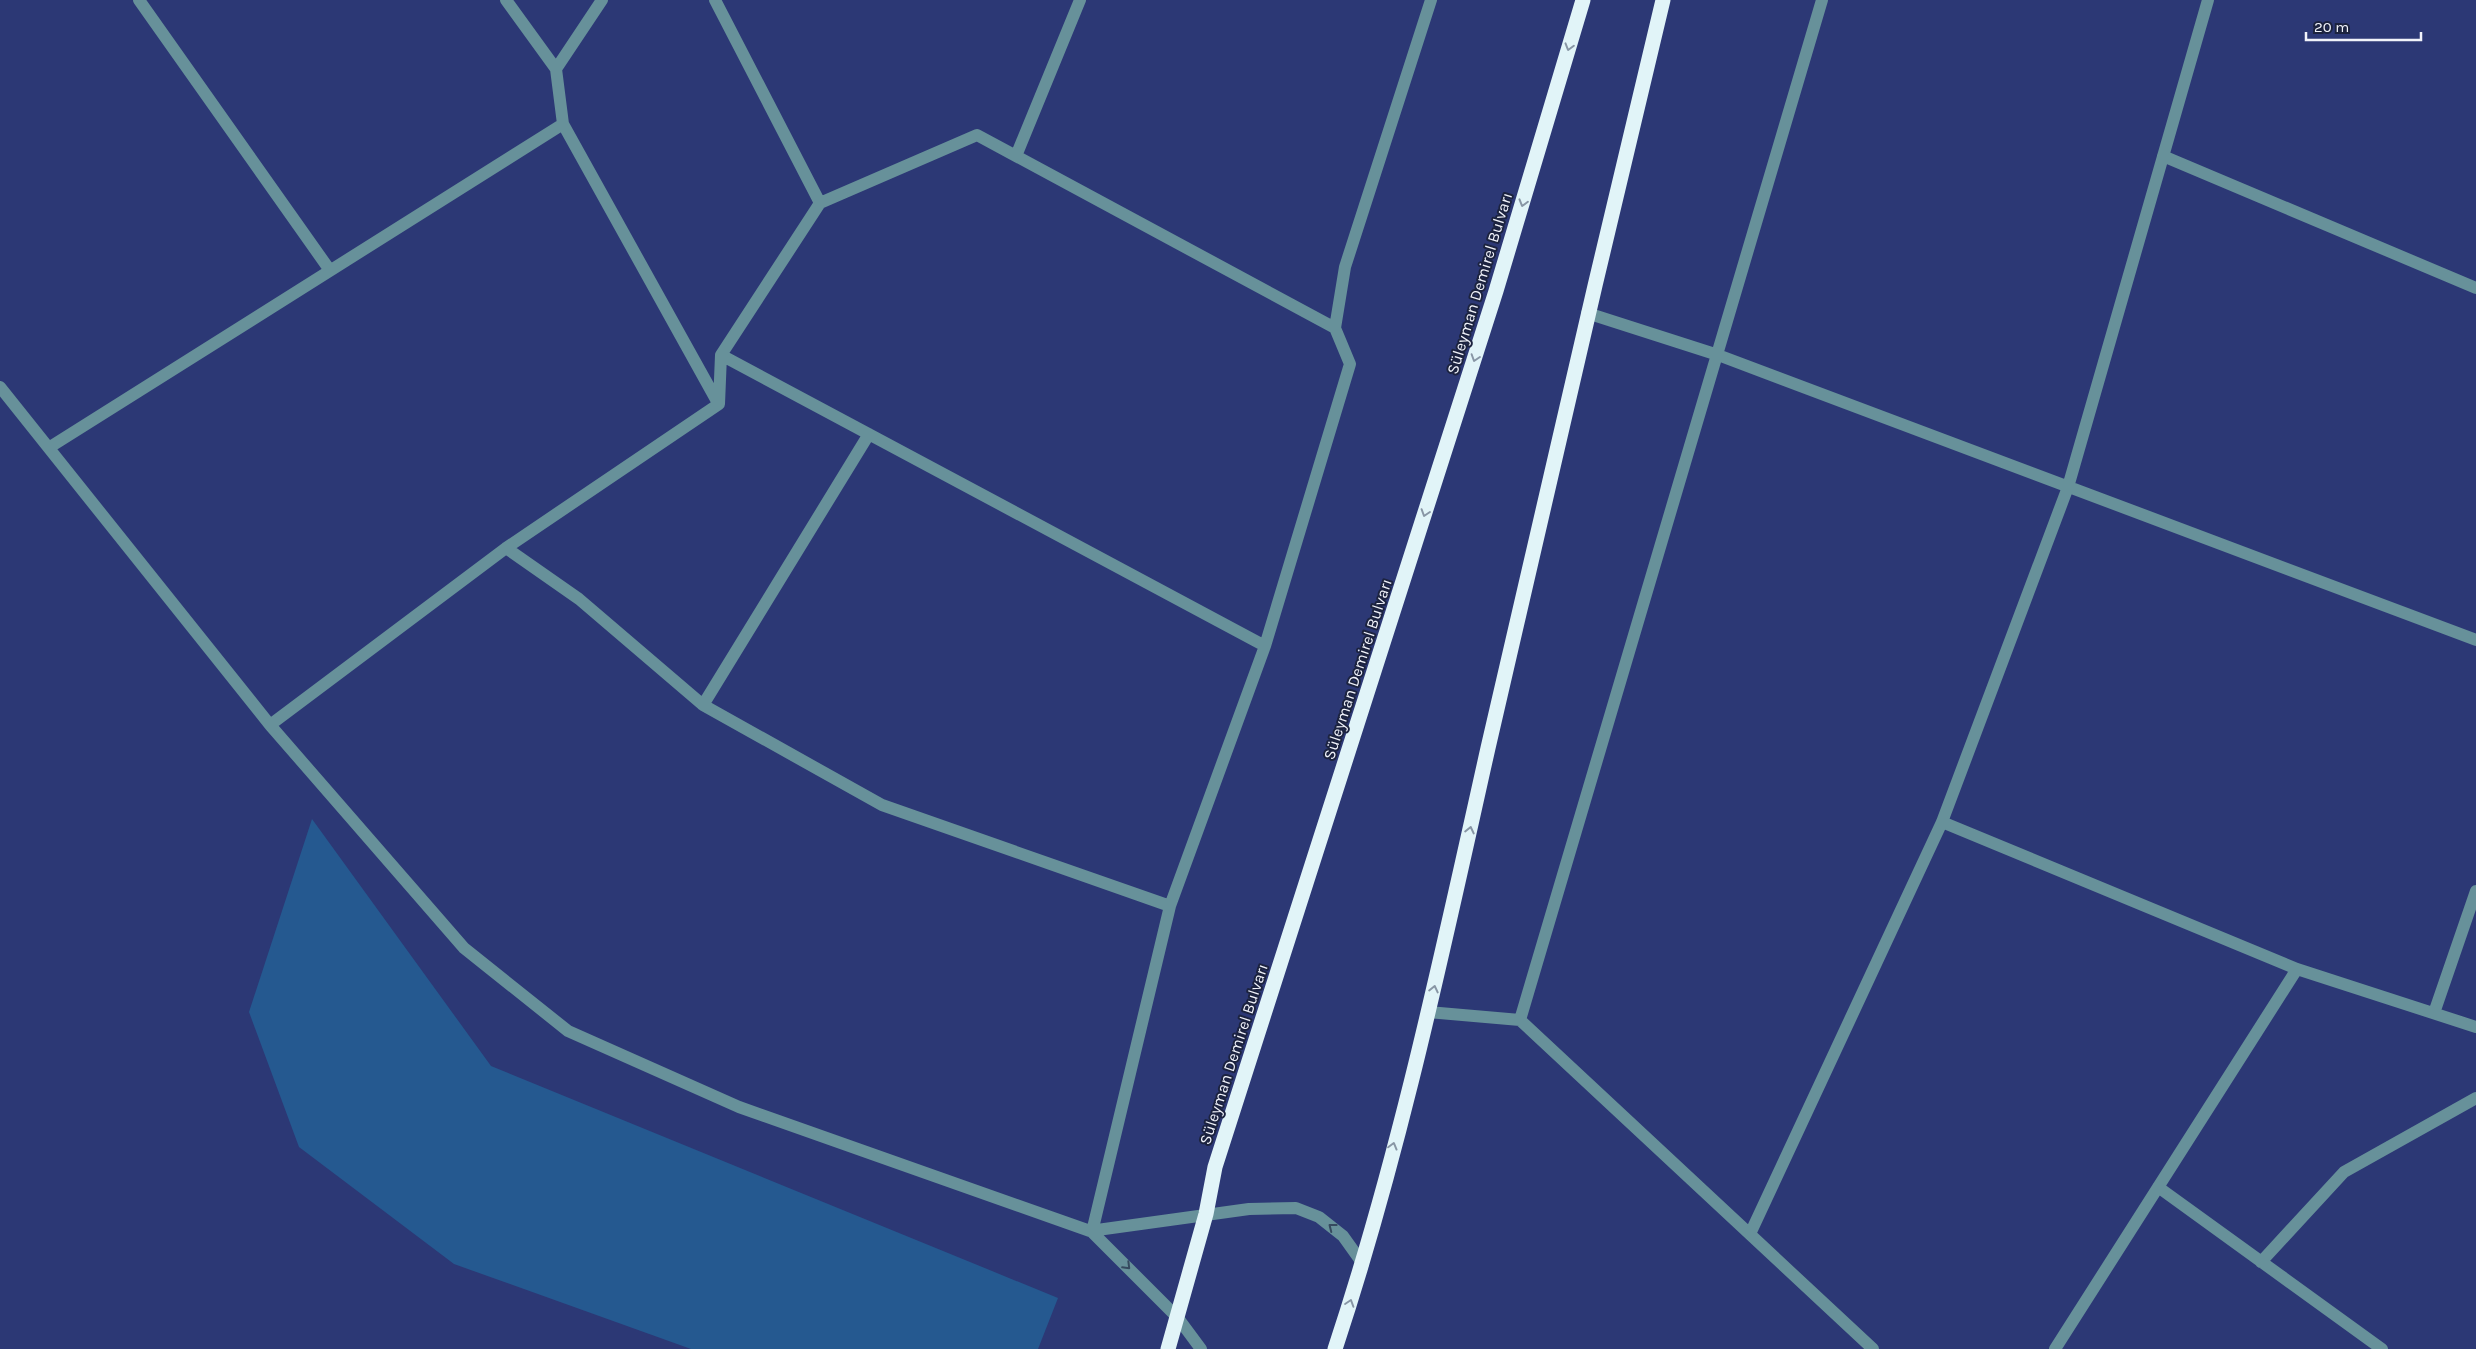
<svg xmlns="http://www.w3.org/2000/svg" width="2476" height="1349" viewBox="0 0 2476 1349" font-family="Karla,sans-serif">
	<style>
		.building { fill: #255990 }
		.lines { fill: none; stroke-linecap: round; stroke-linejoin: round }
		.minor { stroke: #67919a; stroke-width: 12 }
		.highway { stroke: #e1f4f8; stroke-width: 15 }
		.oneway { stroke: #8896a5 }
		.oneway2 { stroke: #364a5f }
		.labels { text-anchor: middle; stroke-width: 4; stroke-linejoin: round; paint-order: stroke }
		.street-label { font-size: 16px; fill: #f1f3fb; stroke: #1c233f }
	</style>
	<rect width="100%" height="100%" fill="#2c3875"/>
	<path class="building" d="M312,819L491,1066L1058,1298L1038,1349H691L454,1264L299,1147L249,1012Z"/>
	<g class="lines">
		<path class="minor" d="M139,0L329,269
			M506,0L556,69
			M715,0L820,203
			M563,124L718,403
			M1016,156L1080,0
			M2163,156L2476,288
			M1587,313L1718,355L2476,640
			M721,355L1265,646
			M0,387L270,725L464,948L568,1031L739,1107L1090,1231L1249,1209L1296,1208L1319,1217L1343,1236L1363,1264
			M50,447L563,124L556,69L602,0
			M506,548L579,599L703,705L882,805L1170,906
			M703,705L869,434
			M270,725L506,548L719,404L721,355L820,203L977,135L1335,328
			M1942,822L2297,969L2476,1027
			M1428,1012L1520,1020L1873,1349
			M2434,1013L2476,891
			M1520,1020L1822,0
			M2158,1187L2382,1349
			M1092,1232L1170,906L1265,646L1350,364L1335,328L1345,267L1431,0
			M1092,1232L1178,1318L1201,1349
			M1750,1234L1942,822L2068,487L2208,0
			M2261,1262L2344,1172L2476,1098
			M2055,1349L2297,969"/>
		<path class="highway" d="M1168,1349L1206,1214L1215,1167L1496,291L1583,0
			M1335,1349C1400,1153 1443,949 1488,748C1545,498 1603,249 1663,0"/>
	</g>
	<defs><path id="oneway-chevron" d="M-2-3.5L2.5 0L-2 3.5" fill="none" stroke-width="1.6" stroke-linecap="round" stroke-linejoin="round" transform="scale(1.25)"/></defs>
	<g class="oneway">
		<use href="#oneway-chevron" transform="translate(1569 47) rotate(106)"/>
		<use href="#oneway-chevron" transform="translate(1523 203) rotate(106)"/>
		<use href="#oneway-chevron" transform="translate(1475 358) rotate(108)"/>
		<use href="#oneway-chevron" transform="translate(1425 513) rotate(108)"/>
		<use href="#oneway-chevron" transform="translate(1470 830) rotate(-77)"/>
		<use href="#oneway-chevron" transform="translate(1434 989) rotate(-77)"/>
		<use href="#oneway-chevron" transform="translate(1393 1146) rotate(-75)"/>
		<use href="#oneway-chevron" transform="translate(1350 1303) rotate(-72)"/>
	</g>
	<g class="oneway2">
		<use href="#oneway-chevron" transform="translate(1332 1227) rotate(-142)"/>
		<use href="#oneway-chevron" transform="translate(1127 1266) rotate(45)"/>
	</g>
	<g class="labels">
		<g class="street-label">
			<text transform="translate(1479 283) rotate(-73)" y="6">Süleyman Demirel Bulvarı</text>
			<text transform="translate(1357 669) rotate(-72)" y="6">Süleyman Demirel Bulvarı</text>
			<text transform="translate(1233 1054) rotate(-72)" y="6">Süleyman Demirel Bulvarı</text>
		</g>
	</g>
	<path d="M2306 32v8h115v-8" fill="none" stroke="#f1f3fb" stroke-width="2.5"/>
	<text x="2314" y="32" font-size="15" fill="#f1f3fb" stroke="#1c233f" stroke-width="4" paint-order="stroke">20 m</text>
</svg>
